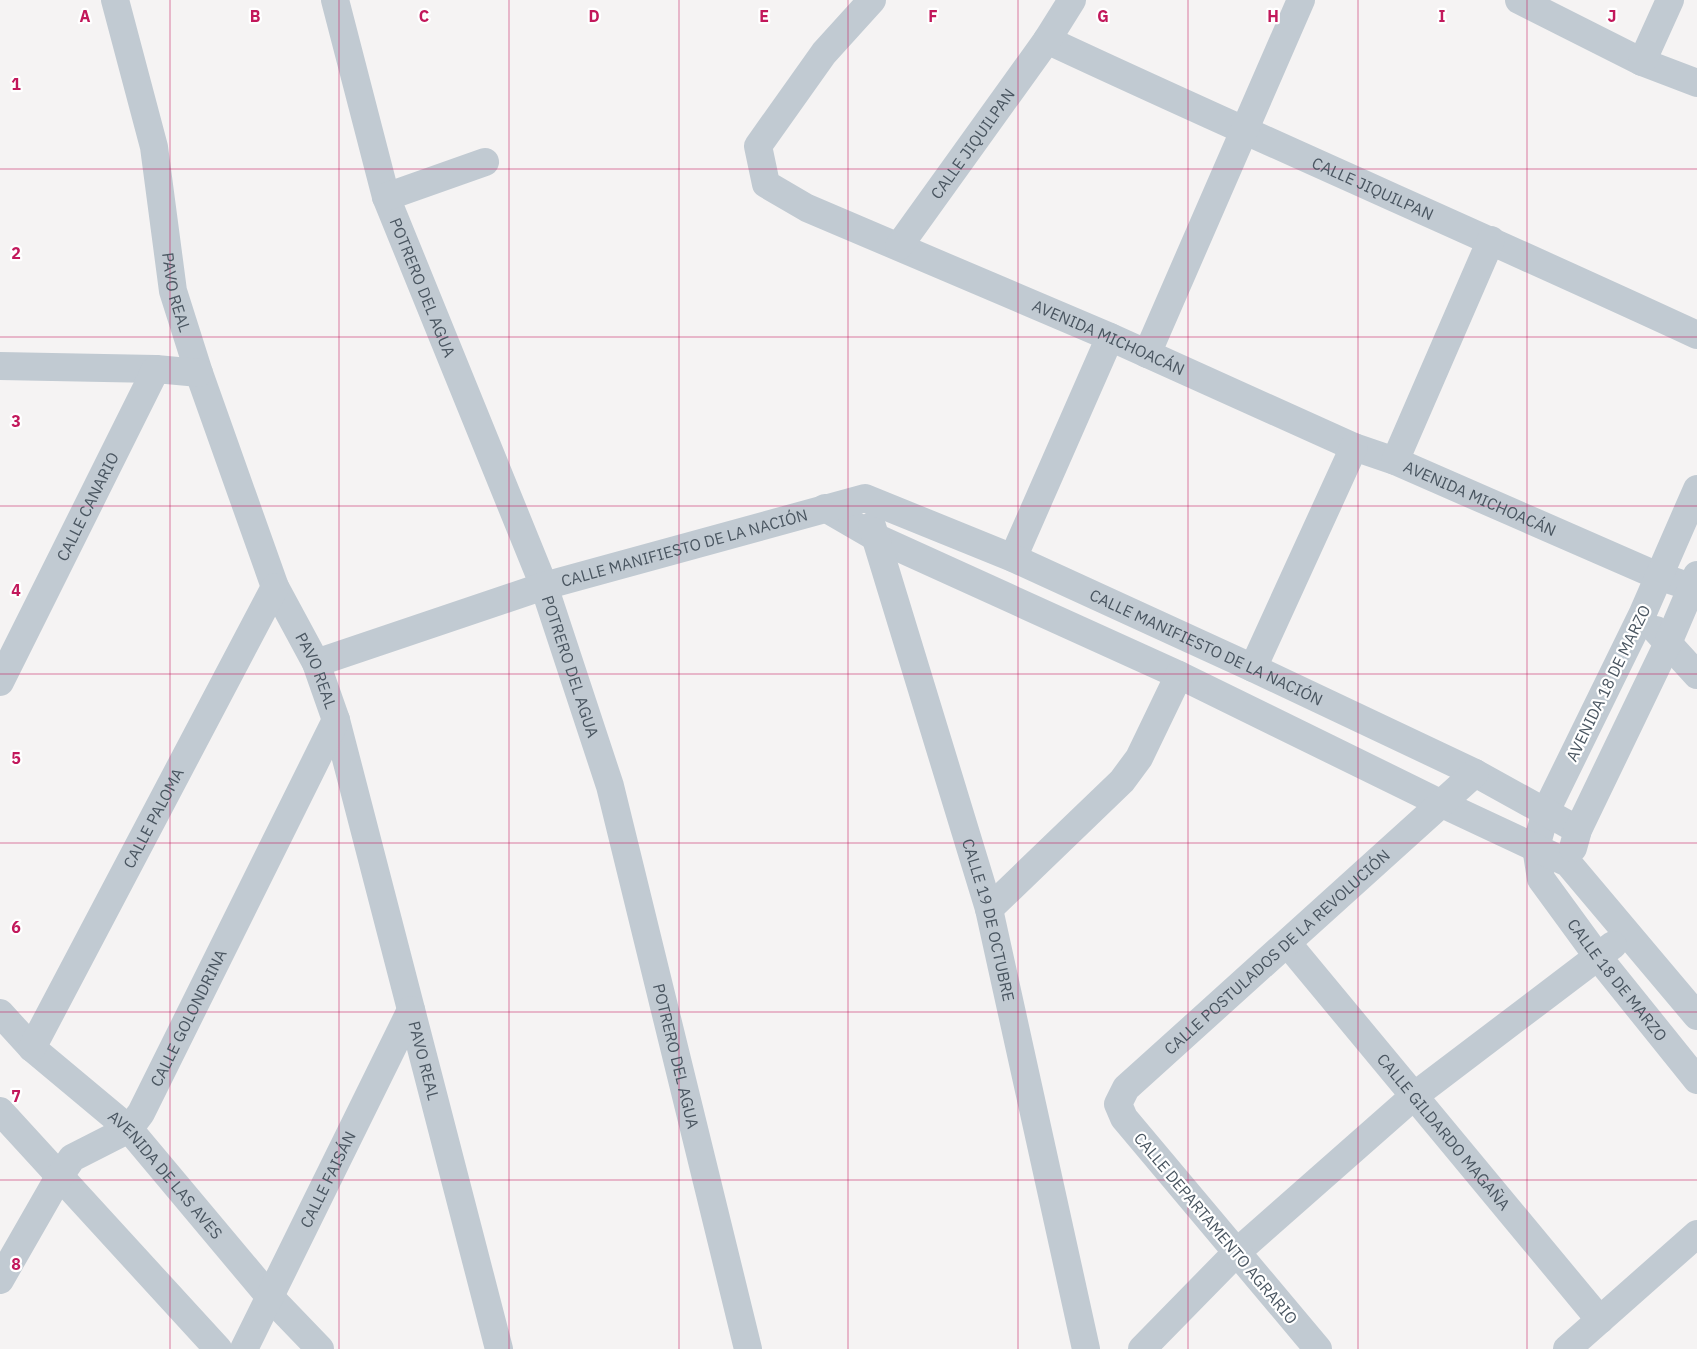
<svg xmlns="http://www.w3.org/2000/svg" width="1697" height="1349" viewBox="0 0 1697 1349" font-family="'IBM Plex Sans',sans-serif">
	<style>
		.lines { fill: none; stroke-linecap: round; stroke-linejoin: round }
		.minor { stroke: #c1cad2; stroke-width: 28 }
		.grid { fill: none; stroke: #c2185b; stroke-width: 1; stroke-opacity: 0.55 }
		.labels { text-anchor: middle; stroke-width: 4.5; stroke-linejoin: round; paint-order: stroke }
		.street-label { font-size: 16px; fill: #4a5661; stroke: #fff }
		.grid-label { font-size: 16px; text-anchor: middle; font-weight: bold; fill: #c2185b; stroke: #fff; stroke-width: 4.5; stroke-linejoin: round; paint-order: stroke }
	</style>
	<rect width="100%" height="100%" fill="#f5f3f3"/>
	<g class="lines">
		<g class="minor">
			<path id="s1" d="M115,0L154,147L173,291L199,373L275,587L316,663L336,720L499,1349"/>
			<path id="s2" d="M335,0L386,197L544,586L610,786L748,1349"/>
			<path id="s3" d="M872,0L824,53L758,146L766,184L807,208L1110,337L1354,447L1395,461L1658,576L1697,589"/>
			<path d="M1519,0L1642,62L1697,83"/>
			<path id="s4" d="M1047,40C1263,141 1481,235 1697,335"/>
			<path d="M1642,62L1670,0"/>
			<path d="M386,197L485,162"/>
			<path id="s5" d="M899,246L1047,40L1072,0"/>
			<path d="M1147,354L1301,0"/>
			<path d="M0,366L156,369"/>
			<path d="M1395,461L1491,240"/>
			<path id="s6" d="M1697,489L1642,615L1546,811L1536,847L1541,879L1598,957L1697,1080"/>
			<path d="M825,508L875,537L1179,675L1440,803L1568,863L1697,1016"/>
			<path id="s7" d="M872,526L989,909L1086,1349"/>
			<path d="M1013,558L1110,337"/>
			<path d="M1656,630L1697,675"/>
			<path id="s8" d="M316,663L544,586L865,498L1013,558L1253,668L1475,773L1578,830"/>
			<path d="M1253,668L1354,447"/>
			<path id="s9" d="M0,682L156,369L199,373"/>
			<path d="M1573,848L1578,830L1668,643L1697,575"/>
			<path d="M989,909L1122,781L1139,758L1179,675"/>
			<path id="s10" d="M1288,944L1600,1320"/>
			<path id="s11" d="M0,1013L32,1048L129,1129L269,1296L320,1349"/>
			<path id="s12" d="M32,1048L275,587"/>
			<path d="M0,1111L218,1349"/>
			<path id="s13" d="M0,1280L59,1177L72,1158L129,1129L141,1113L336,720"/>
			<path id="s14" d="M244,1349L411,1010"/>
			<path d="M1142,1349L1237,1252L1414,1096L1613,945"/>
			<path id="s15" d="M1318,1349L1124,1118L1118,1104L1126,1088L1475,773"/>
			<path d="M1567,1349L1697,1234"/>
		</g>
	</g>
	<path class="grid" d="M170,0V1349M339,0V1349M509,0V1349M679,0V1349M848,0V1349M1018,0V1349M1188,0V1349M1358,0V1349M1527,0V1349M0,169H1697M0,337H1697M0,506H1697M0,674H1697M0,843H1697M0,1012H1697M0,1180H1697"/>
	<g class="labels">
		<g class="street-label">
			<text dy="6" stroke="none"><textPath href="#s5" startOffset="126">CALLE JIQUILPAN</textPath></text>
			<text dy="6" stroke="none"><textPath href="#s4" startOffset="358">CALLE JIQUILPAN</textPath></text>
			<text dy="6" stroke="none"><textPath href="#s2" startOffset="301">POTRERO DEL AGUA</textPath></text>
			<text dy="6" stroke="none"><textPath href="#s1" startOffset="299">PAVO REAL</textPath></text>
			<text dy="6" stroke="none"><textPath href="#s3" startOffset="600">AVENIDA MICHOACÁN</textPath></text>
			<text dy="6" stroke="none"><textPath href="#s3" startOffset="1005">AVENIDA MICHOACÁN</textPath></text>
			<text dy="6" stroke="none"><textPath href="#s9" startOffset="196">CALLE CANARIO</textPath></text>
			<text dy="6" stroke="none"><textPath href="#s8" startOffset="386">CALLE MANIFIESTO DE LA NACIÓN</textPath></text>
			<text dy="6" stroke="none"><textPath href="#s8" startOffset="946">CALLE MANIFIESTO DE LA NACIÓN</textPath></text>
			<text dy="6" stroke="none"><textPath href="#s2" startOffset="708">POTRERO DEL AGUA</textPath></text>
			<text dy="6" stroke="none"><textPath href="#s1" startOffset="704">PAVO REAL</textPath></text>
			<text transform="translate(1608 683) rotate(-64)" y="6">AVENIDA 18 DE MARZO</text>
			<text dy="6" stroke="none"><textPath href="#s12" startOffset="260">CALLE PALOMA</textPath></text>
			<text dy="6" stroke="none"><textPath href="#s7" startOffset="411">CALLE 19 DE OCTUBRE</textPath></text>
			<text dy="6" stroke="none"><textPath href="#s15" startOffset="538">CALLE POSTULADOS DE LA REVOLUCIÓN</textPath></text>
			<text dy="6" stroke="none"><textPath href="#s6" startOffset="552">CALLE 18 DE MARZO</textPath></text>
			<text dy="6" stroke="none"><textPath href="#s13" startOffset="332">CALLE GOLONDRINA</textPath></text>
			<text dy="6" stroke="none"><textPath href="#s2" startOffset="1112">POTRERO DEL AGUA</textPath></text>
			<text dy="6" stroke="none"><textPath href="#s1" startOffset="1109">PAVO REAL</textPath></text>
			<text dy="6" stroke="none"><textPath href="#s10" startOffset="244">CALLE GILDARDO MAGAÑA</textPath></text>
			<text dy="6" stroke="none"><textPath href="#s11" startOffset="232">AVENIDA DE LAS AVES</textPath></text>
			<text dy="6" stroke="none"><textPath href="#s14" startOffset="189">CALLE FAISÁN</textPath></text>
			<text transform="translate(1216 1228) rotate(50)" y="6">CALLE DEPARTAMENTO AGRARIO</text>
		</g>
	</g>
	<g class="grid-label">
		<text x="85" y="22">A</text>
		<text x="255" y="22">B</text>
		<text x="424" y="22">C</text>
		<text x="594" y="22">D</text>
		<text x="764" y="22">E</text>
		<text x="933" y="22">F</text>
		<text x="1103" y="22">G</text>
		<text x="1273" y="22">H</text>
		<text x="1442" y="22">I</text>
		<text x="1612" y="22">J</text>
		<text x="16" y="90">1</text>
		<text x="16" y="259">2</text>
		<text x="16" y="427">3</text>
		<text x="16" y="596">4</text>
		<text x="16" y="764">5</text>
		<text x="16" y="933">6</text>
		<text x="16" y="1102">7</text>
		<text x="16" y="1270">8</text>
	</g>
</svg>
